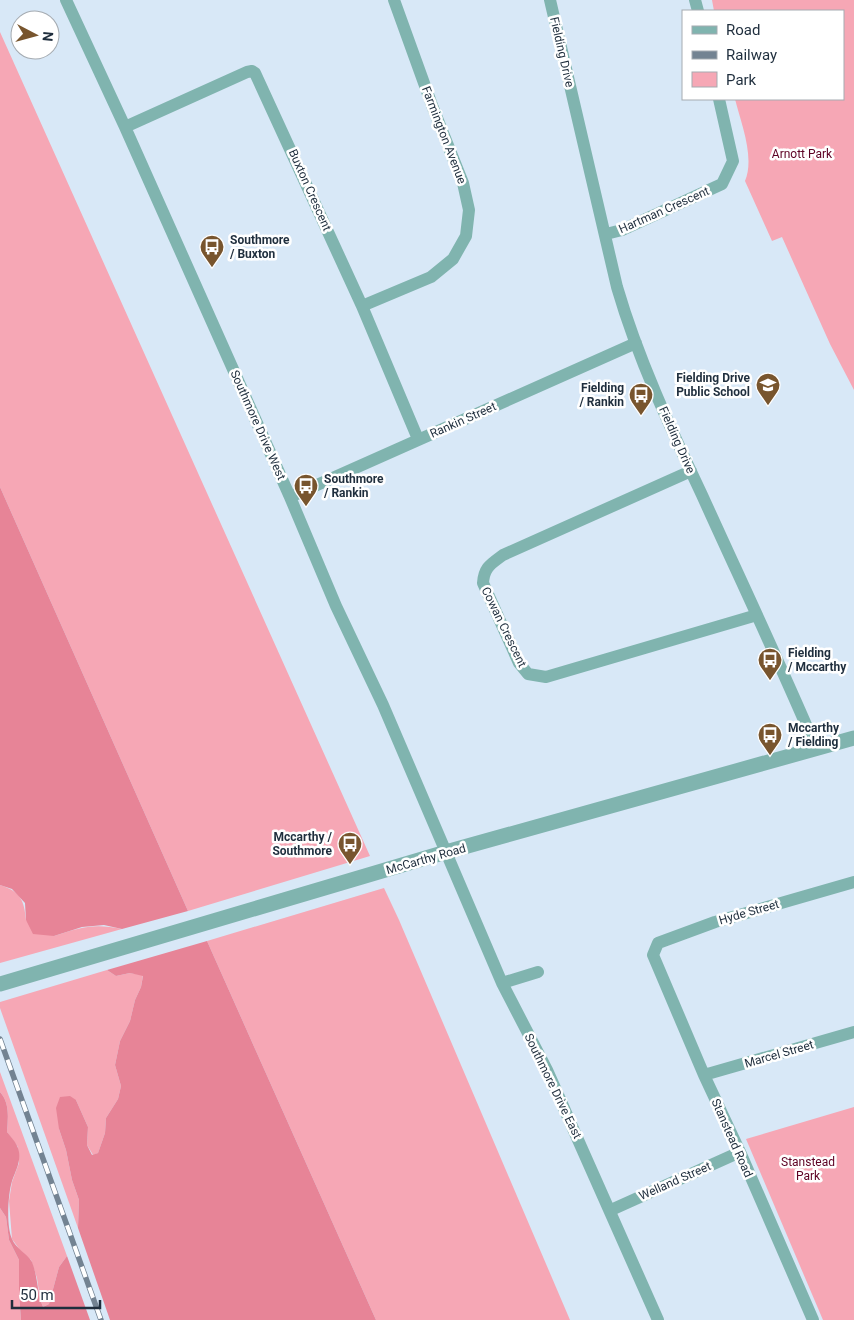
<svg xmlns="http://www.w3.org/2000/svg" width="854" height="1320" viewBox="0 0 854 1320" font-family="Roboto,sans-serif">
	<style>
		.green { fill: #f6a7b5 }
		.forest { fill: #e78497 }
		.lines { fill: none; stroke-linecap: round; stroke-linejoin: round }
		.minor { stroke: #80b4af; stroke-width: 12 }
		.tertiary { stroke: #80b4af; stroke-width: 15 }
		.rail-casing { stroke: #738392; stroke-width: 5.5 }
		.rail { stroke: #fff; stroke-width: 4; stroke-dasharray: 11; stroke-linecap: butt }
		.labels { text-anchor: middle; stroke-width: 5; stroke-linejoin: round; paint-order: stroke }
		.street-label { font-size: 12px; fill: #1f2e3d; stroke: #fff }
		.park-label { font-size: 12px; fill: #5d0123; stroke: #fff }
		.poi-label { font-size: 12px; font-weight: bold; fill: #1f2e3d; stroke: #fff; text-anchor: start }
	</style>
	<rect width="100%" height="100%" fill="#d8e8f7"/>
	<path class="green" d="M712,0H854V390L830,344L782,237L772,241L745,181C755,157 741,123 735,99H843V11H714Z
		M0,32L370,856L188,911L0,487Z
		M0,885C21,892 24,900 26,920L54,936C81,927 94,923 122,929L0,963Z
		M384,888L399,920L570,1320H376L207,941Z
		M107,970L116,976L130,973L143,975L141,987L135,1000L130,1021L120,1041L115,1065L121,1086L118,1099L106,1118L105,1133L98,1153L93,1155L87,1145L88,1127L76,1100L59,1129L66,1150L72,1180L79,1200L78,1228L0,1008V1002Z
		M0,1072L67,1256L59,1267L49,1304L43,1307L40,1299L37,1278L31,1260L20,1250L12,1239L9,1201L12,1182L19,1163L18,1147L7,1132C8,1118 10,1103 0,1092Z
		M854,1107V1320H823L746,1139Z
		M0,1208L6,1217L9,1240L19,1260V1294L21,1320H0Z"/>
	<path class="forest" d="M0,487L188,911L122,929L104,925L82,927L54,936L33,934L26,920L25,903L12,889L0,885Z
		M207,941L376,1320H110L78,1228L79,1200L72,1180L66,1150L59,1129L56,1108L60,1097L70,1096L76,1100L88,1127L87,1145L92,1155L98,1153L105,1133L106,1118L118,1099L121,1086L115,1065L120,1041L130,1021L135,1000L141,987L143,976L130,973L116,976L107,970Z
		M0,1092C10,1103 8,1118 7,1132C10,1136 16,1142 18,1148C22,1160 16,1170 12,1181C8,1194 6,1226 12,1239C16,1249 27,1253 32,1262C38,1277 37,1293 43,1307L49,1304L59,1267L67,1256L90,1320H21L19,1294V1260L9,1240L6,1217L0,1208Z"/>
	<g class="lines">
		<path class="minor" d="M66,0L125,127L290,497L336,606L383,705L502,983L547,1070L658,1320
			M550,0L617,287C638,359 670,427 702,495C740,579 780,663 816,748
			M695,0L698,11
			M125,127L247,72L252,71L255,73L362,306L418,439
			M606,234L622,230L722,184L733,161L719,99
			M362,306L431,277L453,259L466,236L469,210L463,183L433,108L394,0
			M691,471L503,555C491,564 484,567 483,583L519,663L528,674L546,677L757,615
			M290,497L636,343
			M502,983L538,972
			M704,1075L854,1032
			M611,1210L740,1152
			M813,1320L740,1152L704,1075L653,955L658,943L715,922L854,882"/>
		<path class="tertiary" d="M0,984L446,852L854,738"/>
		<defs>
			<path id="rail" d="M0,1039L101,1320"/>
		</defs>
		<use href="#rail" class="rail-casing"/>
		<use href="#rail" class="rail"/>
	</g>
	<defs>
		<symbol id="bus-pin" viewBox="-11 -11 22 30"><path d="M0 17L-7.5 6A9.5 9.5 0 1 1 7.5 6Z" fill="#78552e" stroke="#fff"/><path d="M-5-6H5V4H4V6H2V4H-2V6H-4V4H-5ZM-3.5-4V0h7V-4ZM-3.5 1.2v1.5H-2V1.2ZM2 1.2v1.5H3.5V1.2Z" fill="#fff"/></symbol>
		<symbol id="school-pin" viewBox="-11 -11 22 30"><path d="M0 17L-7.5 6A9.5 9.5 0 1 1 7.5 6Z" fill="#78552e" stroke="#fff"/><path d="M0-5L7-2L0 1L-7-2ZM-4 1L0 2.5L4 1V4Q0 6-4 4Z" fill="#fff"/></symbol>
	</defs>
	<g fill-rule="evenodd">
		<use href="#bus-pin" x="198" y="233" width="28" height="38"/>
		<use href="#school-pin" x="754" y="371" width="28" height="38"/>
		<use href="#bus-pin" x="627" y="381" width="28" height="38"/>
		<use href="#bus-pin" x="292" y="472" width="28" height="38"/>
		<use href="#bus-pin" x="756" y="646" width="28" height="38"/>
		<use href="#bus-pin" x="756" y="721" width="28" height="38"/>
		<use href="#bus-pin" x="336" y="830" width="28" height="38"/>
	</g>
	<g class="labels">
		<g class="street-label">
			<text transform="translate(562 52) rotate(77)" y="4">Fielding Drive</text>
			<text transform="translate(444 135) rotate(69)" y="4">Farmington Avenue</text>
			<text transform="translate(310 190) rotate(66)" y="4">Buxton Crescent</text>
			<text transform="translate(664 210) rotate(-24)" y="4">Hartman Crescent</text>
			<text transform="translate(463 420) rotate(-24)" y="4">Rankin Street</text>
			<text transform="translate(258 425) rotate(66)" y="4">Southmore Drive West</text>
			<text transform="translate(677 440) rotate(66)" y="4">Fielding Drive</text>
			<text transform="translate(504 627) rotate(64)" y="4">Cowan Crescent</text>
			<text transform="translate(426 859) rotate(-16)" y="4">McCarthy Road</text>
			<text transform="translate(749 912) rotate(-16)" y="4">Hyde Street</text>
			<text transform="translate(779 1054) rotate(-16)" y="4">Marcel Street</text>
			<text transform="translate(553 1086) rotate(64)" y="4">Southmore Drive East</text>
			<text transform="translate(732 1138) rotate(66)" y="4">Stanstead Road</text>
			<text transform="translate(675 1181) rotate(-24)" y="4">Welland Street</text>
		</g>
		<g class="park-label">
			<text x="802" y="158">Arnott Park</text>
			<text x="808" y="1166">Stanstead<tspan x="808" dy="14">Park</tspan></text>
		</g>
		<g class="poi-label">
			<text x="230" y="244">Southmore<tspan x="230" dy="14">/ Buxton</tspan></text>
			<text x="750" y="382" text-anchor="end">Fielding Drive<tspan x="750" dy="14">Public School</tspan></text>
			<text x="624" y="392" text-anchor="end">Fielding<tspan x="624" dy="14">/ Rankin</tspan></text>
			<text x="324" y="483">Southmore<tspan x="324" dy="14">/ Rankin</tspan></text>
			<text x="788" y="657">Fielding<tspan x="788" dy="14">/ Mccarthy</tspan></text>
			<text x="788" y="732">Mccarthy<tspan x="788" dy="14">/ Fielding</tspan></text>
			<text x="332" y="841" text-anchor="end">Mccarthy /<tspan x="332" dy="14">Southmore</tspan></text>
		</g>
	</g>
	<rect x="682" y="10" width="162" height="90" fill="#ffffff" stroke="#a5abb1"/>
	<rect x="692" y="26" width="25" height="8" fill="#80b4af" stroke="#a5abb1"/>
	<text x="726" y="35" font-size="15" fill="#1f2e3d">Road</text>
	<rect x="692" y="51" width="25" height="8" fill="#738392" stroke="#a5abb1"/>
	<text x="726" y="60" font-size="15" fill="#1f2e3d">Railway</text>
	<rect x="692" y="72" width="25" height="15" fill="#f6a7b5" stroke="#a5abb1"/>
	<text x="726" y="85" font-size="15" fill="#1f2e3d">Park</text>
	<g transform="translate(35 35) rotate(96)"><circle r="24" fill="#ffffff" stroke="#a5abb1"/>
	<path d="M0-4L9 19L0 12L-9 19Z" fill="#78552e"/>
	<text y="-8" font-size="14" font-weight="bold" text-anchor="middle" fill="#1f2e3d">N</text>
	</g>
	<path d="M12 1300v8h88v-8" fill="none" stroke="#1f2e3d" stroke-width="2.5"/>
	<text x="20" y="1300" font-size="15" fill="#1f2e3d" stroke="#ffffff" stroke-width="4" paint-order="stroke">50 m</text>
</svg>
